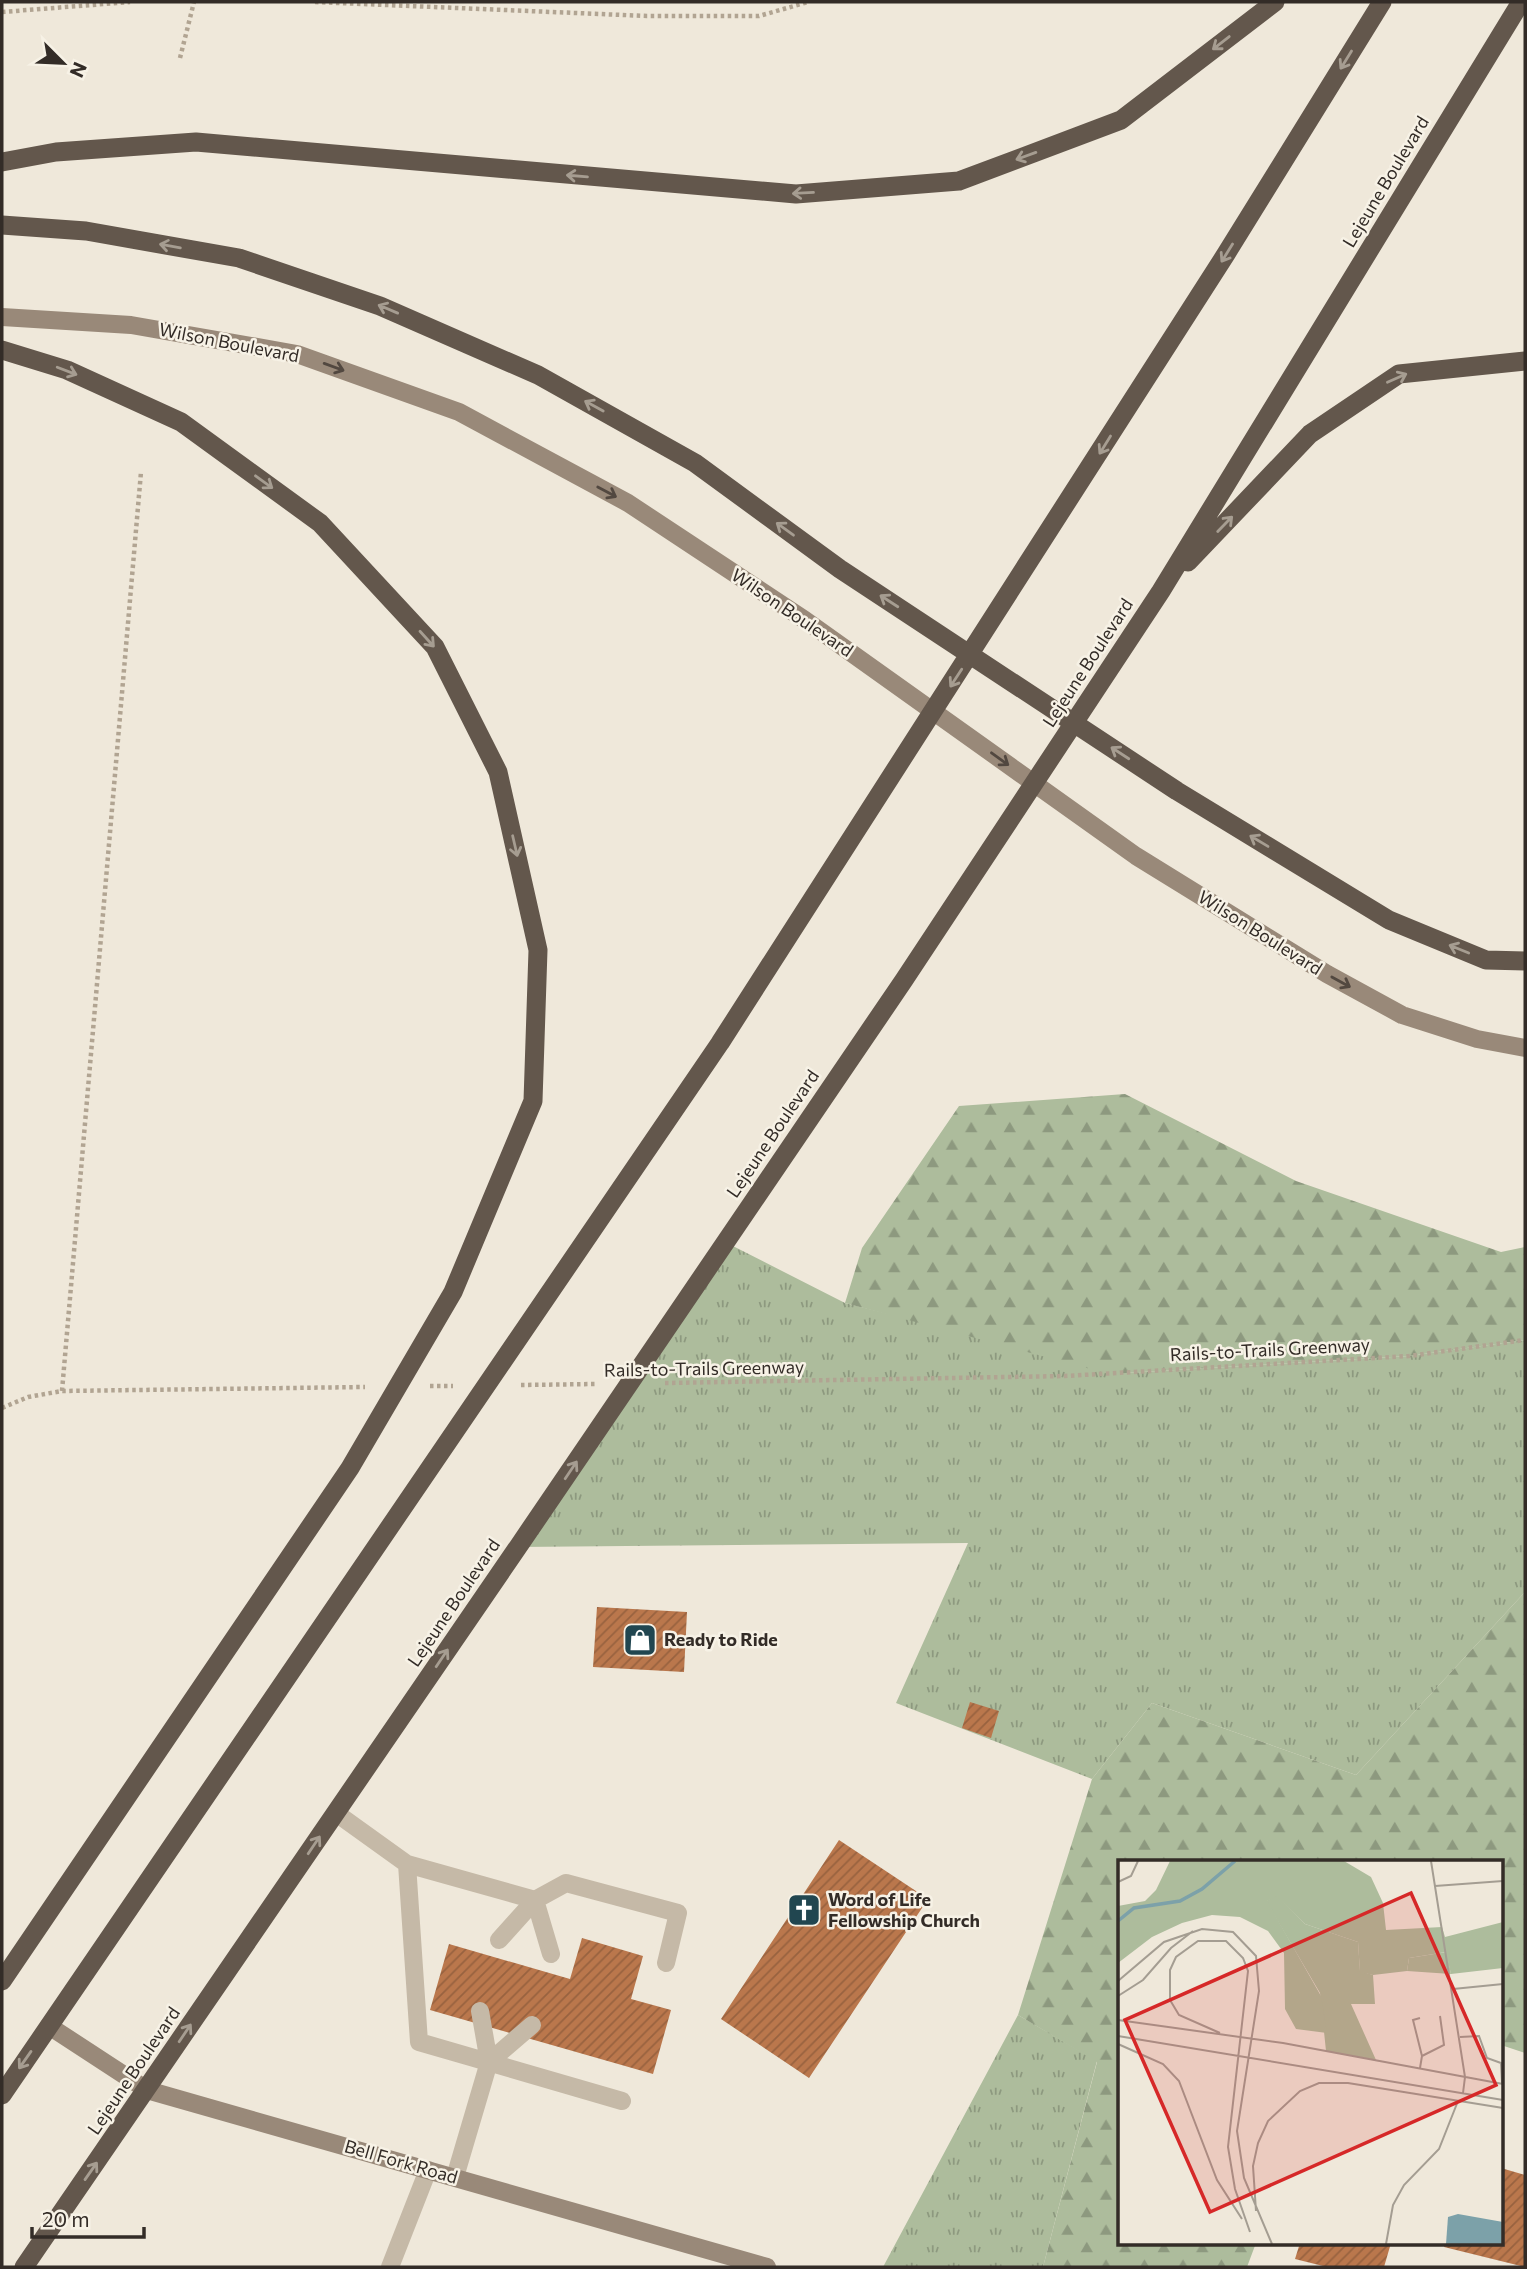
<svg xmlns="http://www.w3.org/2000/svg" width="1527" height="2269" viewBox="0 0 1527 2269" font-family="Commissioner,sans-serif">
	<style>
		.grass { fill: url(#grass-tufts) }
		.forest { fill: url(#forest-firs) }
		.building { fill: url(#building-hatch) }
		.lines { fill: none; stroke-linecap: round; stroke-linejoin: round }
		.path { stroke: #b1a492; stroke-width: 4.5; stroke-dasharray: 3.5 3.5; stroke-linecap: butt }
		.service { stroke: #c5b9a7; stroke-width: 18 }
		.secondary { stroke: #998979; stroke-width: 18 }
		.trunk { stroke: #63574c; stroke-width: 19 }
		.oneway { stroke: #a69d91 }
		.oneway2 { stroke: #524840 }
		.labels { text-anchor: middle; stroke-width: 5; stroke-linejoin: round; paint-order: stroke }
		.street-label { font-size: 18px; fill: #332c27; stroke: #f7f2e6 }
		.poi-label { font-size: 18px; font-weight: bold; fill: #332c27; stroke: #f7f2e6; text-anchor: start }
		.inset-river { fill: none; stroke: #7ca1a9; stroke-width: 3.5 }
		.inset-road { fill: none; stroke: #a49d92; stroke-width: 2 }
		.view { fill: #d62828; fill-opacity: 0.15; stroke: #d62828; stroke-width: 3.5 }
		.inset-edge { fill: none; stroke: #332c27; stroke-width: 3.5 }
	</style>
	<defs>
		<pattern id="grass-tufts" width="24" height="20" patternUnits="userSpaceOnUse" patternTransform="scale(1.75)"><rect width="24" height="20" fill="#adbc9c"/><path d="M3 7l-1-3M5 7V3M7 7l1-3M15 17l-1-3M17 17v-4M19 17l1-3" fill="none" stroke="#8d997f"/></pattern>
		<pattern id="forest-firs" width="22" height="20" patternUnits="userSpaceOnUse" patternTransform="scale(1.75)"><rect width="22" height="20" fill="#adbc9c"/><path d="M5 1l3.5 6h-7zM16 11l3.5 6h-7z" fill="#8d997f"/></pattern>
		<pattern id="building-hatch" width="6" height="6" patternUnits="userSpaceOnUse" patternTransform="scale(1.75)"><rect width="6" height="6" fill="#ba774c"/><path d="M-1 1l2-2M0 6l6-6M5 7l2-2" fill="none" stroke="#98623f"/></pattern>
	</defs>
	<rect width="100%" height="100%" fill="#efe8da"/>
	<path class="grass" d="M725,1242L845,1303L1125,1373L1409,1356L1525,1340V1592L1356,1775L1152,1703L1092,1779L896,1703L968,1543L518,1547Z
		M1018,2015L1097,2061L1043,2267H883Z"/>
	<path class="forest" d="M1125,1094L1296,1181L1501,1252L1525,1247V1340L1409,1356L1109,1374L845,1303L862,1248L959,1106Z
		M1525,1592V2053L1501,2045V1861H1119V2243H1256L1247,2267H1043L1097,2062L1018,2015L1092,1779L1152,1703L1356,1775Z"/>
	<path class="building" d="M597,1607L687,1612L684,1672L593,1667Z
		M970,1702L999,1711L991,1738L962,1728Z
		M839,1840L928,1899L809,2078L721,2019Z
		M582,1938L643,1956L631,1999L671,2010L653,2074L430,2010L449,1944L570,1979Z
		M1501,2168L1525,2175V2267L1444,2247L1445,2243H1501Z
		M1300,2243H1391L1384,2267H1327L1295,2259Z"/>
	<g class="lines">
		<path class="path" d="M315,2L647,16H759L808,2
			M2,12L130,2
			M180,58L194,2
			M665,1383L1065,1376L1409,1356L1525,1340
			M521,1385L596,1384
			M430,1386H453
			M62,1391L141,472
			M2,1408L28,1397L62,1391L365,1387"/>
		<path class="service" d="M336,1813L407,1864L535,1900L566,1883L678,1913L666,1963
			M407,1864L419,2042L622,2101
			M499,1940L535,1900L551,1954
			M480,2011L489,2062L532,2025
			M455,2177L489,2062
			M390,2267L428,2170"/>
		<path class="secondary" d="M2,317L131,325L297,354L459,412L628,503L805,620L1136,856L1327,974L1402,1015L1477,1039L1525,1048
			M49,2026L147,2090L767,2267"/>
		<path class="trunk" d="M2,162L56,152L196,142L796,194L959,181L1121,120L1275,2
			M2,225L86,231L239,258L380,306L538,375L695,463L840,569L1177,791L1389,920L1486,960L1525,961
			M2,350L67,370L181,422L320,523L435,647L498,772L538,950L533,1101L453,1292L350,1468L2,1981
			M1188,562L1310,434L1399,374L1525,361
			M2,2095L720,1043L1226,254L1382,2
			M24,2267L518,1547L904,980L1161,591L1521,2"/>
	</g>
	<defs><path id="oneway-shaft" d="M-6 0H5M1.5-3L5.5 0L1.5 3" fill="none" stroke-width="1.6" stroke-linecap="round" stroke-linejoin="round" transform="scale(1.75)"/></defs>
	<g class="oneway">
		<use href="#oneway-shaft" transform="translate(1221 43) rotate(142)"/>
		<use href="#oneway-shaft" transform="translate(1346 60) rotate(122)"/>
		<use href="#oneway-shaft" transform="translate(1026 156) rotate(160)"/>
		<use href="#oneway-shaft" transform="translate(577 176) rotate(-175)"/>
		<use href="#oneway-shaft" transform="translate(803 193) rotate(177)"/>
		<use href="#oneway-shaft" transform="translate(170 246) rotate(-170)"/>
		<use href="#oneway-shaft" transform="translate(1227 253) rotate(122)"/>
		<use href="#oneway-shaft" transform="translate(388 309) rotate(-157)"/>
		<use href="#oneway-shaft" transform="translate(67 371) rotate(21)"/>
		<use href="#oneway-shaft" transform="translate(1397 378) rotate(-24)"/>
		<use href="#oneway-shaft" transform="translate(594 406) rotate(-151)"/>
		<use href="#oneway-shaft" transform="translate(1105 445) rotate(122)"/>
		<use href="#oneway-shaft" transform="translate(264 482) rotate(36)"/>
		<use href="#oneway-shaft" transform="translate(1225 524) rotate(-46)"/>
		<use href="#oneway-shaft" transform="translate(785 529) rotate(-144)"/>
		<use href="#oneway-shaft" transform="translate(889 601) rotate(-147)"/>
		<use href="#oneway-shaft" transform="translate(427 639) rotate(48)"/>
		<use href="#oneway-shaft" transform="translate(956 678) rotate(123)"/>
		<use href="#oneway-shaft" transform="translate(1120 753) rotate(-147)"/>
		<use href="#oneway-shaft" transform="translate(1259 841) rotate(-149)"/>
		<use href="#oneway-shaft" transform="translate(515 846) rotate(77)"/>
		<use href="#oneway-shaft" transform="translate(1459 949) rotate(-158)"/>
		<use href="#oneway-shaft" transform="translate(571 1470) rotate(-56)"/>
		<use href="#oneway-shaft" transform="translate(442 1658) rotate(-56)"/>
		<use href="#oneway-shaft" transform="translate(314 1845) rotate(-56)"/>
		<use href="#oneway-shaft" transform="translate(185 2033) rotate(-56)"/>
		<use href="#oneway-shaft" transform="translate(25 2060) rotate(125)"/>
		<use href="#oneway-shaft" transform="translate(91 2171) rotate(-55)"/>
	</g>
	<g class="oneway2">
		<use href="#oneway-shaft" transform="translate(334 367) rotate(20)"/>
		<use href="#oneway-shaft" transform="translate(607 492) rotate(28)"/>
		<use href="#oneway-shaft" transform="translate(1000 759) rotate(36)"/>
		<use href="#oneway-shaft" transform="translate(1341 982) rotate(29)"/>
	</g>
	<defs>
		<symbol id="shop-square" viewBox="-11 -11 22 22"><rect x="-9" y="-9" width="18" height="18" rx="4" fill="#214650" stroke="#f7f2e6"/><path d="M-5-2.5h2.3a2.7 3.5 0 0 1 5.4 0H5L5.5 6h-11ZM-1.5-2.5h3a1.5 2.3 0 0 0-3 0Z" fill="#fff"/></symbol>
		<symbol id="church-square" viewBox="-11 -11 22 22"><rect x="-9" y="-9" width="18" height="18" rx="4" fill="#214650" stroke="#f7f2e6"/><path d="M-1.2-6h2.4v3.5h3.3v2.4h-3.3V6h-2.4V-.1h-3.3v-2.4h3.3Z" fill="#fff"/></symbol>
	</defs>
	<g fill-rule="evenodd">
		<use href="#shop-square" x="621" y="1621" width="38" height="38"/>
		<use href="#church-square" x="785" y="1891" width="38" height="38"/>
	</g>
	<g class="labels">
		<g class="street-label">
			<text transform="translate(1386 182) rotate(-59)" y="6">Lejeune Boulevard</text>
			<text transform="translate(229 343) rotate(11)" y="6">Wilson Boulevard</text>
			<text transform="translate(792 613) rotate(34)" y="6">Wilson Boulevard</text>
			<text transform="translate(1088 663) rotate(-57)" y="6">Lejeune Boulevard</text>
			<text transform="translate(1260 933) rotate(32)" y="6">Wilson Boulevard</text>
			<text transform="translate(773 1134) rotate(-56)" y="6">Lejeune Boulevard</text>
			<text transform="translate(1270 1350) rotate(-3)" y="6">Rails-to-Trails Greenway</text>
			<text transform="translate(704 1369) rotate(-1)" y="6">Rails-to-Trails Greenway</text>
			<text transform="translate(454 1603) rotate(-56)" y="6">Lejeune Boulevard</text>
			<text transform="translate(134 2071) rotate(-56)" y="6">Lejeune Boulevard</text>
			<text transform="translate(401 2162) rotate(16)" y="6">Bell Fork Road</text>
		</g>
		<g class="poi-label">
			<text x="664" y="1646">Ready to Ride</text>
			<text x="828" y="1906">Word of Life<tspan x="828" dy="21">Fellowship Church</tspan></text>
		</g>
	</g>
	<g transform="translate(1118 1860)">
		<rect width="385" height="385" fill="#efe8da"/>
		<path d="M159,35L187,64L240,82L242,111L255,115L257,144H233L258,200L208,191L202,133L148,41ZM329,92L333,114L289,111L291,98Z" fill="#adbc9c"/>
		<path d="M52,1H226L253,17L265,43L268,70L324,67L327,77L385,62V108L333,114L328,92L291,98L289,111L255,115L242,112L240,82L187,64L159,36L149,41L203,136L209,173L178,169L167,149L166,93L150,71L122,57L94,55L64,63L34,77L0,103V46L27,41L38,30Z" fill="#adbc9c"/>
		<path d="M340,354L385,362V384H328L330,357Z" fill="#7ca1a9"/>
		<path class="inset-river" d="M0,61L16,48L62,41L84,29L117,1"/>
		<path class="inset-road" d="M313,1L347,217L345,233M0,22L13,16L20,1M317,26L385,21M0,121L46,82L84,69L115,72L138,96L141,131L119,271L126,318L154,384M335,129L385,124M0,136L25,120L53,88L75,71M0,160L165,183L385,224M102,173L61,155L52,140V110L58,97L80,81H108L125,98L130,111L110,287L117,329L132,372M0,176L385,240M342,177L361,176L369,198L383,203L384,223M0,184L45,204L61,221L99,320L124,359M304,196L326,185L322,156M302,208L304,196L295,160L302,158M138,351L135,306L140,283L150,261L182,231L201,223H230L385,248M268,384L275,345L286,325L321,289L340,241"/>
		<path class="view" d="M293,33L378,225L92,352L7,160Z"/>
		<rect width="385" height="385" class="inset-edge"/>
	</g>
	<rect width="1527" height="2269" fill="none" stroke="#332c27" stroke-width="7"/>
	<g transform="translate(63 63) rotate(114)" stroke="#f7f2e6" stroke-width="5" paint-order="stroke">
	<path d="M0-5L12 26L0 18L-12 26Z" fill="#332c27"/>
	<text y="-10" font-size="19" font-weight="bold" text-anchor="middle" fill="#332c27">N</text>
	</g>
	<path d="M32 2227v10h112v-10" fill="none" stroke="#332c27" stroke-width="3.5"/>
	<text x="42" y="2227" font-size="21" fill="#332c27" stroke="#f7f2e6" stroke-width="5" paint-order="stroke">20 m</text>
</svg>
